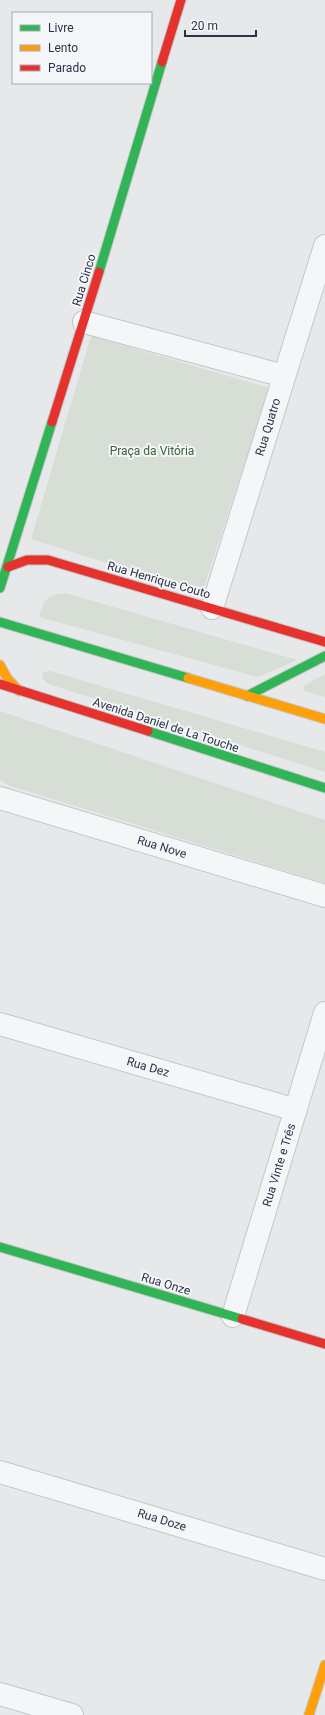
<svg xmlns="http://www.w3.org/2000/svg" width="325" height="1715" viewBox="0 0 325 1715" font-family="Roboto,sans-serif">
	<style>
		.green { fill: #d6ded6 }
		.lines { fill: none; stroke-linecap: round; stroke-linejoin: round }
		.street-casing { stroke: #c4c6c8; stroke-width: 24 }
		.fast-casing { stroke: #c4c6c8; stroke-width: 11 }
		.slow-casing { stroke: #c4c6c8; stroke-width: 11 }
		.jam-casing { stroke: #c4c6c8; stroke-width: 11 }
		.street { stroke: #f5f6f7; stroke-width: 22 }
		.fast { stroke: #30b455; stroke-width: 9 }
		.slow { stroke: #ff9f0a; stroke-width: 9 }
		.jam { stroke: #e5322d; stroke-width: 9 }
		.labels { text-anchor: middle; stroke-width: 4; stroke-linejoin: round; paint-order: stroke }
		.street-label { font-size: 12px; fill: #2b3445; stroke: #f4f6f9 }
		.park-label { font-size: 12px; fill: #3f6138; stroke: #f4f6f9 }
	</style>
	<rect width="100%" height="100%" fill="#e6e8ea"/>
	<path class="green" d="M91,336L269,388L202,593L31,539Z
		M65,593L297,660L258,677L39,617C44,599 47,595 65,593Z
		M50,671L325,752V772L48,684L42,678L44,672Z
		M325,674V697L304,691L303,688L305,685Z
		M0,711L325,820V883L10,786L0,780Z"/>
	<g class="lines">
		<defs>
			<path id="street" d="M84,322L284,376
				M212,608L325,246
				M0,798L325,896
				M0,1024L296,1110
				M233,1316L325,1013
				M0,1472L325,1569
				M0,1694L72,1715"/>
			<path id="fast" d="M99,272L162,62
				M0,588L52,422
				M0,622L188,678
				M247,696L325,656
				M148,731L325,788
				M0,1247L242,1319"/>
			<path id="slow" d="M0,665L7,678L19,691
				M188,678L325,719
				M309,1715L325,1665"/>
			<path id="jam" d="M162,62L181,0
				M52,422L99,272
				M8,567L27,560H48L325,642
				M0,684L148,731
				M242,1319L325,1344"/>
		</defs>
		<use href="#street" class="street-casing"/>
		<use href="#fast" class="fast-casing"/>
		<use href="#slow" class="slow-casing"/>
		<use href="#jam" class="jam-casing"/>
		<use href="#street" class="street"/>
		<use href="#fast" class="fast"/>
		<use href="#slow" class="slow"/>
		<use href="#jam" class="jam"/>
	</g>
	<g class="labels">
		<g class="street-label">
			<text transform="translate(84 280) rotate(-73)" y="4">Rua Cinco</text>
			<text transform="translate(268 427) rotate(-73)" y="4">Rua Quatro</text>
			<text transform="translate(159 580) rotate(16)" y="4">Rua Henrique Couto</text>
			<text transform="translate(166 725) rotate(18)" y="4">Avenida Daniel de La Touche</text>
			<text transform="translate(162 847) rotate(17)" y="4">Rua Nove</text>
			<text transform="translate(148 1067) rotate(16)" y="4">Rua Dez</text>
			<text transform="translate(279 1165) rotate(-73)" y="4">Rua Vinte e Três</text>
			<text transform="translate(166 1284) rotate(17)" y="4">Rua Onze</text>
			<text transform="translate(162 1520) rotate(17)" y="4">Rua Doze</text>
		</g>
		<g class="park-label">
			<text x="152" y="455">Praça da Vitória</text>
		</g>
	</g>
	<rect x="12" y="12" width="140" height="72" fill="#f4f6f9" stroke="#a4a8b1"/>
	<rect x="20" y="25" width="20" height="6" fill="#30b455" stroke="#a4a8b1"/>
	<text x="48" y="32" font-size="12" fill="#2b3445">Livre</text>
	<rect x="20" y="45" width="20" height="6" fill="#ff9f0a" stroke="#a4a8b1"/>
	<text x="48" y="52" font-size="12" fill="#2b3445">Lento</text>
	<rect x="20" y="65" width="20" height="6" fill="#e5322d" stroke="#a4a8b1"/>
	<text x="48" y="72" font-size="12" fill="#2b3445">Parado</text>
	<path d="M185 30v6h71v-6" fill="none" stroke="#2b3445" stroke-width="2"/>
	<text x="191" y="30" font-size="12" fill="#2b3445" stroke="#f4f6f9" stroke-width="3" paint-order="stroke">20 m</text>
</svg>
